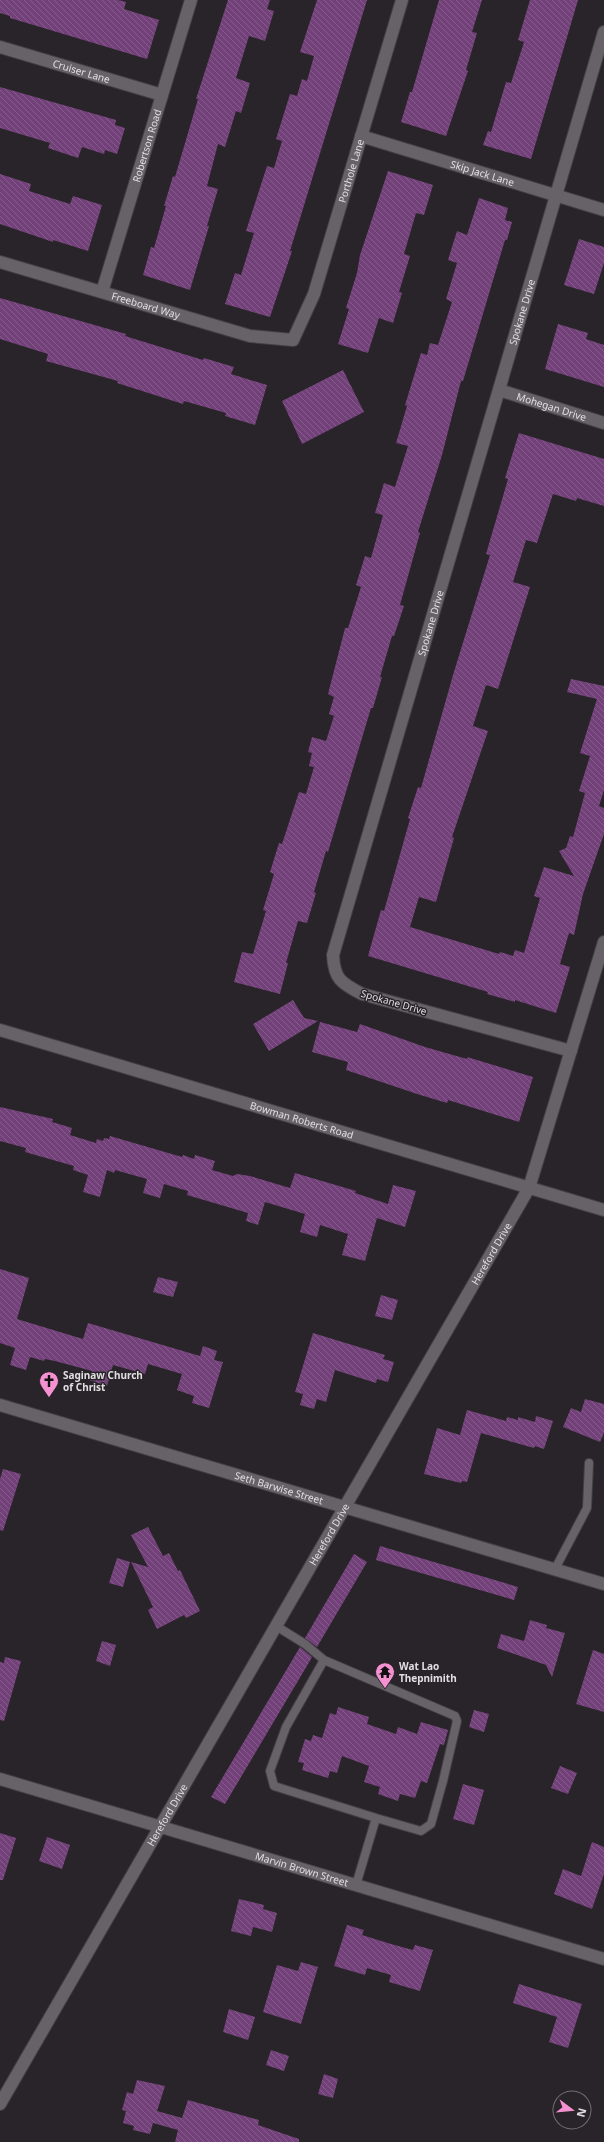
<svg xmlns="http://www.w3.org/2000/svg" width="604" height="2142" viewBox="0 0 604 2142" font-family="'Noto Sans',sans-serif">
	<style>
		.building { fill: url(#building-back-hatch) }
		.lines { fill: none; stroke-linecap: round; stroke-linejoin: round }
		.service-casing { stroke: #434044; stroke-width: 10 }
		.minor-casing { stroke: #434044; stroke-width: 14 }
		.tertiary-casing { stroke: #434044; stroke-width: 14 }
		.service { stroke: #676267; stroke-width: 8 }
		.minor { stroke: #676267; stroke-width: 12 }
		.tertiary { stroke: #676267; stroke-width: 12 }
		.labels { text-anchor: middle; stroke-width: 3; stroke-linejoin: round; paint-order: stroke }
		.street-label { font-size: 10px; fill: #e1dee1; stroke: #282429 }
		.poi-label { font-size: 10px; font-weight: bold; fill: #e1dee1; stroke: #282429; text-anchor: start }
	</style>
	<defs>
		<pattern id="building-back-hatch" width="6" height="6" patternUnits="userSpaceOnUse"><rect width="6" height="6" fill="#734179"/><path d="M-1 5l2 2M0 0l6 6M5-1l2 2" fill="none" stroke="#875c8c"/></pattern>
	</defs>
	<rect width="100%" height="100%" fill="#282429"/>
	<path class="building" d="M0,0H118L126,2L124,9L159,20L147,59L10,18V16L0,13Z
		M228,0H270L267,9L274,11L265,41L249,36L236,78L250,83L241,113L236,111L225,147L218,144L207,186L218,189L207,226H209L190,290L143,275L151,247L154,248L166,206H164L173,176L175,177L198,99H196Z
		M317,0H367L290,251H292L270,317L225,304L235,273L241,275L254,233L246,231L267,166L274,168L282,141L276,139L290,94L297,96L302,79L307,81L314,56L300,52Z
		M439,0H482L472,32L477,33L466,70L468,71L446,136L401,122L410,92H412Z
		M530,0H578L531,159L483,145L488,131L491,132L506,82L511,83L524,42L518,40Z
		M0,87L116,120L115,125L125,128L117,154L105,150L104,154L82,147L78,158L48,148L50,143L0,128Z
		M388,171L433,185L424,215L416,213L404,254L410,256L399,292L402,293L393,323L379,318L368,353L338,344L349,309L346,308L357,273L360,255Z
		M0,174L31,184L29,191L70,204L73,196L102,205L88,251L53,240V242L0,224Z
		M479,198L508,208L505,220L512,222L507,240H505L463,381H461L442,455L418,532L420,533L400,605L404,606L394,636H392L380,677H382L373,708H371L328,852L326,851L314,892L316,893L307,923L298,921L286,963H288L280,994L234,982L242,952L253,954L266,911L263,910L274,874L270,872L279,843L282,844L299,792L306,794L314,767L309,766L312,753L308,752L312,737L326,741L334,716L329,714L334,697L328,694L345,628H348L361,587L356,585L365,556L371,558L383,515L375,513L384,483L395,487L408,446L396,443L407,406L405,405L421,353L427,355L430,343L438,345L452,302L446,299L457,263L448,260L457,231L467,235Z
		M579,239L604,247V263L594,294L564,285Z
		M0,298L126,334L125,336L203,360L204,358L234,367L231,374L267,385L255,425L225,416L226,413L184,401L183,404L117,383L118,381L46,361L48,354L0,339Z
		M558,324L588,333L586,339L604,345V387L545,369Z
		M343,370L364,412L302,444L282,401Z
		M519,433L604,459V506L577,498L576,501L553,494L537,543L526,540L513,582L530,587L498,689L486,685L473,726L488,731L452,837L454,838L436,902L419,897L410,927L499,954L500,952L513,956L515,950L524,953L540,898L534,896L544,867L574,876L559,851L566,848L570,836L573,837L585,793L579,791L590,756L580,753L597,699L567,692L571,679L604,686V790L599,806L604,808V834L583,894L574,935L569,933L560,964L570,967L556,1013L515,1000V1002L487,994L488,992L368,956L381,910L384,911L410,819L408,818L418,787L421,788L453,675L490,555L486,554L508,479L505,478Z
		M293,1000L304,1018L318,1021L269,1051L253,1024Z
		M320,1022L357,1032L360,1024L425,1047L467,1059V1057L533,1077L519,1122L448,1100L447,1103L417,1094L346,1070L348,1062L312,1052Z
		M0,1107L53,1119L52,1122L72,1128L70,1135L96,1143L97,1139L103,1141L104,1138L109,1139L110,1136L182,1157L183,1155L194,1159L195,1155L215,1161L212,1170L233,1176L237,1174L250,1176L290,1188L295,1173L356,1191L355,1193L388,1204L393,1185L416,1191L405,1227L377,1218L365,1261L342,1255L348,1234L320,1225L317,1237L300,1232L305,1214L265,1202L258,1225L246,1221L248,1213L187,1195L188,1191L164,1184L160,1198L143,1193L147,1179L115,1170L114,1173L107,1170L100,1197L83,1192L88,1175L73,1170L74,1166L25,1152L26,1148L0,1141Z
		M0,1269L29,1278L17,1319L83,1339L88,1323L200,1356L203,1346L217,1351L214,1360L223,1362L209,1408L192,1403L194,1396L177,1390L182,1374L148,1364L145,1374L113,1365L107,1386L89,1380L92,1371L55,1361L45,1359L44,1361L30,1357L26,1370L10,1365L15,1348L0,1343Z
		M158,1277L178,1282L173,1297L153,1292Z
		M381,1295L398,1300L392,1320L375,1316Z
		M313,1333L385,1355L383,1359L394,1362L388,1382L377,1379L376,1383L335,1370L326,1402L317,1399L314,1409L300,1405L303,1394L295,1392Z
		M585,1399L604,1404V1433L600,1442L563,1427L571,1408L581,1412Z
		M467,1410L506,1421L507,1417L518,1420V1417L535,1422L536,1416L553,1421L544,1449L535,1446L534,1448L481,1433L467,1482L462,1481L461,1483L424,1474L437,1428L460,1435Z
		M3,1469L21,1474L3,1531L0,1530V1479Z
		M148,1527L163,1556L169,1553L178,1571L180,1570L200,1611L186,1618L184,1615L157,1629L148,1610L153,1607L131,1562L148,1567L131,1535Z
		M380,1546L518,1587L514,1600L376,1560Z
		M354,1554L367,1562L317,1647L305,1638Z
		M117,1558L130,1562L123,1587L109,1583Z
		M530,1620L547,1625L546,1628L565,1633L552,1677L546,1665L497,1648L501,1634L524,1641Z
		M102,1641L116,1645L110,1666L96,1661Z
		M300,1647L312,1657L311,1659L225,1804L211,1797Z
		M593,1650L604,1654V1712L576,1704Z
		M5,1657L21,1661L4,1721L0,1720V1662L4,1663Z
		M338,1707L369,1717L367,1724L396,1734L398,1727L417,1734L421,1722L448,1730L444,1745L440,1744L427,1783L421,1781L415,1798L400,1794L398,1801L378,1794L380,1787L364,1782L369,1766L342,1756L337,1773L330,1771L328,1778L302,1770L304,1763L298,1762L305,1739L311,1741L313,1735L322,1738L330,1713L336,1715Z
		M474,1710L489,1714L484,1732L469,1727Z
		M560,1766L577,1773L568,1794L551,1788Z
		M463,1784L484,1790L474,1825L453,1819Z
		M0,1833L16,1838L3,1880H0Z
		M47,1837L70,1845L62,1869L39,1861Z
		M592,1842L604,1847V1874L592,1909L554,1894L563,1869L581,1876Z
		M239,1899L264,1905L263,1909L277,1913L272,1932L253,1927L251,1936L231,1931Z
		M347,1925L364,1930L362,1935L391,1944L413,1950L415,1945L433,1950L420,1991L389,1982L391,1975L367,1968L365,1975L334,1966Z
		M301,1962L318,1967L301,2024L263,2012L277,1965L298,1971Z
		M519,1984L582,2004L568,2048L549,2042L557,2017L513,2003Z
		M229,2009L255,2017L248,2040L223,2032Z
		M271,2050L289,2056L284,2071L266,2065Z
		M324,2074L338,2079L333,2098L318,2094Z
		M137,2080L165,2086L157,2111L182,2118L188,2100L259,2120L258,2125L299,2139V2142H175L178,2130L153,2123L150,2134L133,2130L134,2126L123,2123L126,2111L122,2110L127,2092L133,2094Z"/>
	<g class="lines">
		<defs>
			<path id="service" d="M555,1569L587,1508L589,1463
				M276,1626L305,1644L324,1660L286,1727L270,1771L274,1786L376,1818L356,1885
				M324,1660L455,1716L457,1721L443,1781L431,1824L421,1831L376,1818"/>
			<g id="minor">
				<path id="s1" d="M0,47L162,95"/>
				<path id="s2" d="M361,136L604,210"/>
				<path id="s3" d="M0,262L250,336L293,340L314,294L402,0"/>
				<path id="s4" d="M102,292L191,0"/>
				<path id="s5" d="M499,390L604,423"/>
				<path id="s6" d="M571,1051L362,994C341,983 334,979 333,955L604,32"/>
				<path id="s7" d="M0,1405L604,1584"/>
				<path id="s8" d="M0,1779L604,1959"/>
				<path id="s9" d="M0,2104L529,1188L604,942"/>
			</g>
			<g id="tertiary">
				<path id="s10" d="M0,1030L604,1210"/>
			</g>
		</defs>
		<use href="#service" class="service-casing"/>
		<use href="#minor" class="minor-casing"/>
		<use href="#tertiary" class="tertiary-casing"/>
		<use href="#service" class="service"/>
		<use href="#minor" class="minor"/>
		<use href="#tertiary" class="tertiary"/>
	</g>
	<defs>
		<symbol id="church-pin" viewBox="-11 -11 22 30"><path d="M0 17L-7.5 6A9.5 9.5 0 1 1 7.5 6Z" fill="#f590d1" stroke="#282429"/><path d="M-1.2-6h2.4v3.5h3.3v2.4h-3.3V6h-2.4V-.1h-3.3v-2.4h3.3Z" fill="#111"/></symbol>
		<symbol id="temple-pin" viewBox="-11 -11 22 30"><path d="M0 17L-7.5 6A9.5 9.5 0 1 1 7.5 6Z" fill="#f590d1" stroke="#282429"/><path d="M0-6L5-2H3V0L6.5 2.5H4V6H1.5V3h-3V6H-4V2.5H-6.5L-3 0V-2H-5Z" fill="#111"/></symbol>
	</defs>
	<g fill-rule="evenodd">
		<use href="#church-pin" x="38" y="1370" width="22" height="30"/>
		<use href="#temple-pin" x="374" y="1661" width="22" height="30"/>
	</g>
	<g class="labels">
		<g class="street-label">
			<text dy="4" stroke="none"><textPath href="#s1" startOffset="85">Cruiser Lane</textPath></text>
			<text dy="4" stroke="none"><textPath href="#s4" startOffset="153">Robertson Road</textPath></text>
			<text dy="4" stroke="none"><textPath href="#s3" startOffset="483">Porthole Lane</textPath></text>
			<text dy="4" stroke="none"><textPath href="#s2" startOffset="127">Skip Jack Lane</textPath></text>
			<text dy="4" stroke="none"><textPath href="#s3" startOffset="152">Freeboard Way</textPath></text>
			<text dy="4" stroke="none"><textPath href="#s6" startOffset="939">Spokane Drive</textPath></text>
			<text dy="4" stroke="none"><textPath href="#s5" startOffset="55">Mohegan Drive</textPath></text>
			<text dy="4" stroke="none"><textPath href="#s6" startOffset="615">Spokane Drive</textPath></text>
			<text transform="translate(394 1002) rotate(16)" y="4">Spokane Drive</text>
			<text dy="4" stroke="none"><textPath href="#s10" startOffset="315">Bowman Roberts Road</textPath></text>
			<text dy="4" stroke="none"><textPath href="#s9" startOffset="982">Hereford Drive</textPath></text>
			<text dy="4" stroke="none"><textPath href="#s7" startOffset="291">Seth Barwise Street</textPath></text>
			<text dy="4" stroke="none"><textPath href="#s9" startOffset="658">Hereford Drive</textPath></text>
			<text dy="4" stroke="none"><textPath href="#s9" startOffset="334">Hereford Drive</textPath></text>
			<text dy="4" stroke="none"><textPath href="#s8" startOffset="315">Marvin Brown Street</textPath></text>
		</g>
		<g class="poi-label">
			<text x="63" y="1379">Saginaw Church<tspan x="63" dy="12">of Christ</tspan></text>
			<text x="399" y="1670">Wat Lao<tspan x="399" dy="12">Thepnimith</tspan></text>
		</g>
	</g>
	<g transform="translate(572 2110) rotate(106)"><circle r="19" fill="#282429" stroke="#726e73"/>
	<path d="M0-3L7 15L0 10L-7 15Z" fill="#f590d1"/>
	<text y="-6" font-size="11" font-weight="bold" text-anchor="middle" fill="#e1dee1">N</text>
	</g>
</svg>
